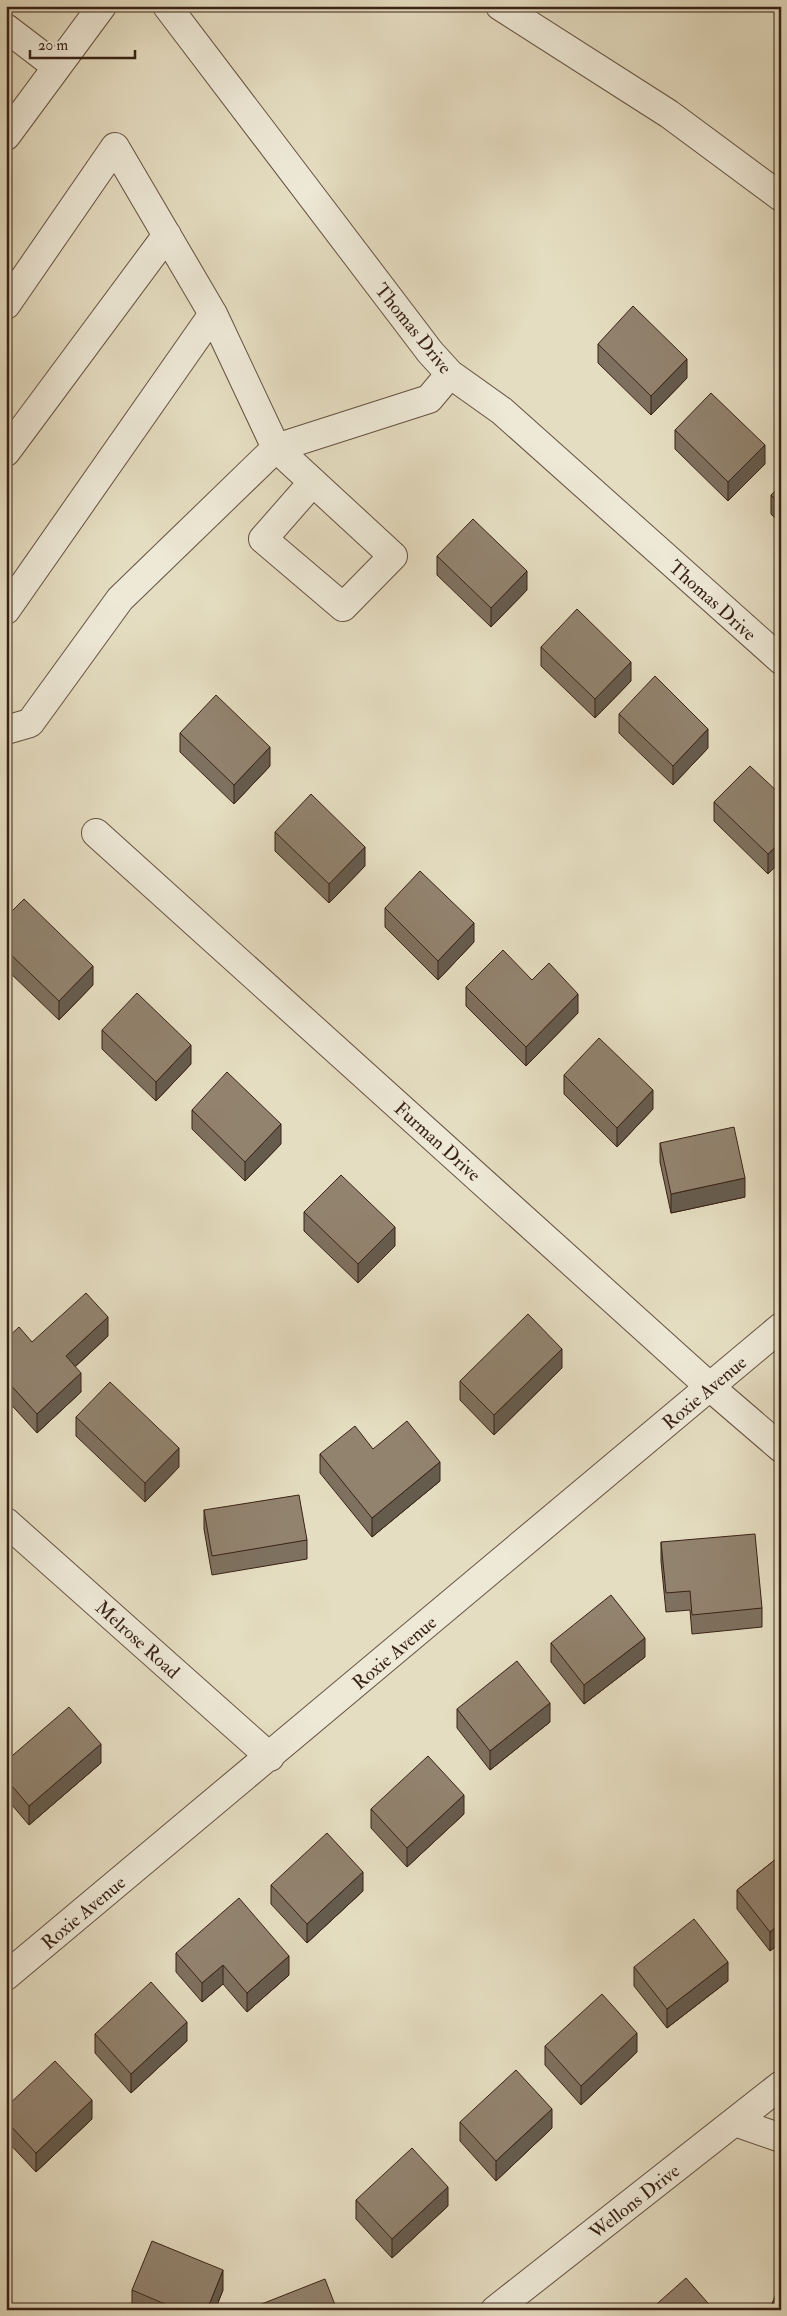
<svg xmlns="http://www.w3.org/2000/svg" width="787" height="2316" viewBox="0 0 787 2316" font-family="'IM FELL Double Pica',serif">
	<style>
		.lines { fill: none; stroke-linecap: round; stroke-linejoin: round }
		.minor-casing { stroke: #645141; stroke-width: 30 }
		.minor { stroke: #eee9d7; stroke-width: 28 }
		.wall { fill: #7e715f; stroke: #392216 }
		.shaded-wall { fill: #665c4e; stroke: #392216 }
		.building { fill: #92836f; stroke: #392216 }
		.labels { text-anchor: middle; stroke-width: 4; stroke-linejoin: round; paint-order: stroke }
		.street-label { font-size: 19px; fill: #392216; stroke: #eee9d7 }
	</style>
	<rect width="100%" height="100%" fill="#e5ddc1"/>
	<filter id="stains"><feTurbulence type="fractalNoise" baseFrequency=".004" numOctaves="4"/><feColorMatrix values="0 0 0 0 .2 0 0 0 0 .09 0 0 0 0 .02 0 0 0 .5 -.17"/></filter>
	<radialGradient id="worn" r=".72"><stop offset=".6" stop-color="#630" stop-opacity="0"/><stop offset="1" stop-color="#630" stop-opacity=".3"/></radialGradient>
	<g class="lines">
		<defs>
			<path id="minor" d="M167,6L430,352L450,374L502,411L781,660
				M500,6L669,114L781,197
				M6,28L57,67
				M6,136L102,6
				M6,305L115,147L213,314L276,448L120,599L30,723L6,730
				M6,452L167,235
				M313,482L263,539L343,607L393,556L276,448L429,399L450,374
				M6,610L213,314
				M96,833L710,1387L781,1448
				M6,1522L270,1757
				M6,1976L781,1327
				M735,2122L781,2138
				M495,2310L781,2085"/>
		</defs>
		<use href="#minor" class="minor-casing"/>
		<use href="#minor" class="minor"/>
	</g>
	<path class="wall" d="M598,344L687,378L651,415L598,363Z
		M675,430L765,464L728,501L675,449Z
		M781,485V524L771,514V495Z
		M437,556L527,590L491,627L437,575Z
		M541,647L631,681L595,718L541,666Z
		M619,714L708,748L673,785L619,733Z
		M180,733L270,766L234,804L180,752Z
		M781,795L768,874L714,821V802Z
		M275,832L365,866L329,903L275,851Z
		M385,908L474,942L438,980L385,927Z
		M6,917L93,985L59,1020L6,969Z
		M532,980L578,1013L526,1066L466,1006V987Z
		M102,1030L191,1064L156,1101L102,1049Z
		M564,1075L653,1109L617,1147L564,1094Z
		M192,1110L281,1144L245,1181L192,1129Z
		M660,1143L745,1197L671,1213L660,1162Z
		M304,1212L395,1246L358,1283L304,1231Z
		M108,1336L75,1367L81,1392L37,1433L6,1399V1339L32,1342Z
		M562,1368L494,1435L460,1400V1381Z
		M76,1417L179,1467L145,1502L76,1436Z
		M373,1449L440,1481L372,1537L320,1473V1454Z
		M204,1510L307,1540V1559L212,1575L204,1529Z
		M661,1542L762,1608V1627L692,1634L690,1610L666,1612L661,1561Z
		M551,1643L645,1657L584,1704L551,1662Z
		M457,1709L550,1722L490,1770L457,1728Z
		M6,1761L101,1763L29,1825L6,1798Z
		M371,1809L464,1814L407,1867L371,1828Z
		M781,1855V1942L770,1951L737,1909V1890Z
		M271,1885L363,1891L307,1943L271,1904Z
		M176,1953L289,1975L247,2012L223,1984L202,2002L176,1972Z
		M634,1967L728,1981L667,2028L634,1986Z
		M95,2034L187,2041L131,2093L95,2053Z
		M545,2046L637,2052L581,2105L545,2065Z
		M6,2107L92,2119L36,2172L6,2140Z
		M460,2122L552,2128L496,2181L460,2141Z
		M356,2200L448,2206L392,2258L356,2219Z
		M781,2282V2310H772V2304Z
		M132,2290H223L215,2310H133L132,2309Z"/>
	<path class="shaded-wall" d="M687,359V378L651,415V396Z
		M765,445V464L728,501V482Z
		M527,571V590L491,627V608Z
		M631,662V681L595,718V699Z
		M708,729V748L673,785V766Z
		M270,747V766L234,804V785Z
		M781,842V861L768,874V854Z
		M365,847V866L329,903V884Z
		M474,923V942L438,980V961Z
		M93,966V985L59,1020V1001Z
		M578,994V1013L526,1066V1047Z
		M191,1045V1064L156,1101V1082Z
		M653,1090V1109L617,1147V1128Z
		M281,1124V1144L245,1181V1162Z
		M745,1178V1197L671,1213V1194Z
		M395,1227V1246L358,1283V1264Z
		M108,1317V1336L66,1375V1356Z
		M562,1349V1368L494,1435V1415Z
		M81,1373V1392L37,1433V1414Z
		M179,1448V1467L145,1502V1483Z
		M440,1462V1481L372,1537V1518Z
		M645,1638V1657L584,1704V1685Z
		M550,1703V1722L490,1770V1751Z
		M101,1744V1763L29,1825V1806Z
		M464,1795V1814L407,1867V1848Z
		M363,1872V1891L307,1943V1924Z
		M781,1923V1942L770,1951V1932Z
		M289,1956V1975L247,2012V1993Z
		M728,1962V1981L667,2028V2009Z
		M223,1965V1984L202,2002V1983Z
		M187,2022V2041L131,2093V2074Z
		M637,2033V2052L581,2105V2086Z
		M92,2100V2119L36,2172V2153Z
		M552,2109V2128L496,2181V2161Z
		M448,2187V2206L392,2258V2239Z
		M223,2270V2290L215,2310H207Z"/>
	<path class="building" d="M633,306L687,359L651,396L598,344Z
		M711,393L765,445L728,482L675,430Z
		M781,485V505L771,495Z
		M473,519L527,571L491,608L437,556Z
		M577,609L631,662L595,699L541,647Z
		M655,676L708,729L673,766L619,714Z
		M216,695L270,747L234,785L180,733Z
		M750,766L781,795V842L768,854L714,802Z
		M311,794L365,847L329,884L275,832Z
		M420,871L474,923L438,961L385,908Z
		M24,899L93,966L59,1001L6,950V917Z
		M503,950L532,980L549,963L578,994L526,1047L466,987Z
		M137,993L191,1045L156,1082L102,1030Z
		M599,1038L653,1090L617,1128L564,1075Z
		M227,1072L281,1124L245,1162L192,1110Z
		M734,1127L745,1178L671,1194L660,1143Z
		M341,1175L395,1227L358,1264L304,1212Z
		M86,1293L108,1317L66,1356L81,1373L37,1414L6,1380V1339L19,1327L32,1342Z
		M528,1314L562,1349L494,1415L460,1381Z
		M110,1382L179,1448L145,1483L76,1417Z
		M407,1421L440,1462L372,1518L320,1454L355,1426L373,1449Z
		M299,1495L307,1540L212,1556L204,1510Z
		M755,1534L762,1608L692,1615L690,1591L666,1593L661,1542Z
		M611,1595L645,1638L584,1685L551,1643Z
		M517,1661L550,1703L490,1751L457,1709Z
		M69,1707L101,1744L29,1806L6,1779V1761Z
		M428,1756L464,1795L407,1848L371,1809Z
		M327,1833L363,1872L307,1924L271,1885Z
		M781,1855V1923L770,1932L737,1890Z
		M239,1898L289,1956L247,1993L223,1965L202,1983L176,1953Z
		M694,1919L728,1962L667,2009L634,1967Z
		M151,1982L187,2022L131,2074L95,2034Z
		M602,1994L637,2033L581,2086L545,2046Z
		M55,2061L92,2100L36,2153L6,2121V2107Z
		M516,2070L552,2109L496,2161L460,2122Z
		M412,2148L448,2187L392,2239L356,2200Z
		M152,2241L223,2270L207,2310H179L132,2290Z
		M686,2278L714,2310H650Z
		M325,2279L337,2310H255L254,2307Z
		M781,2282V2307L772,2304Z"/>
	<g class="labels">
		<g class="street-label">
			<text transform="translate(414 328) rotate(51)" y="7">Thomas Drive</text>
			<text transform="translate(713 600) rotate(42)" y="7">Thomas Drive</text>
			<text transform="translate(438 1141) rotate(42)" y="7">Furman Drive</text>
			<text transform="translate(704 1392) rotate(-40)" y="7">Roxie Avenue</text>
			<text transform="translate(138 1639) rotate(42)" y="7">Melrose Road</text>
			<text transform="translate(394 1652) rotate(-40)" y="7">Roxie Avenue</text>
			<text transform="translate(83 1912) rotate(-40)" y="7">Roxie Avenue</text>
			<text transform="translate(634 2201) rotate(-38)" y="7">Wellons Drive</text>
		</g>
	</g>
	<rect width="787" height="2316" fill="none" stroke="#e5ddc1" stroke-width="25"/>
	<rect x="8" y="8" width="772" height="2301" fill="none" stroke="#392216" stroke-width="2.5"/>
	<rect x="12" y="12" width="762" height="2291" fill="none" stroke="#392216"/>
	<path d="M30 50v8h105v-8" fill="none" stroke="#392216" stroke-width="2.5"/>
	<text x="38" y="50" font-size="15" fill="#392216" stroke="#eee9d7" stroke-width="4" paint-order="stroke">20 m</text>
	<rect width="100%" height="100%" filter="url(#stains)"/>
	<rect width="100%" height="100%" fill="url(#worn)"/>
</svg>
